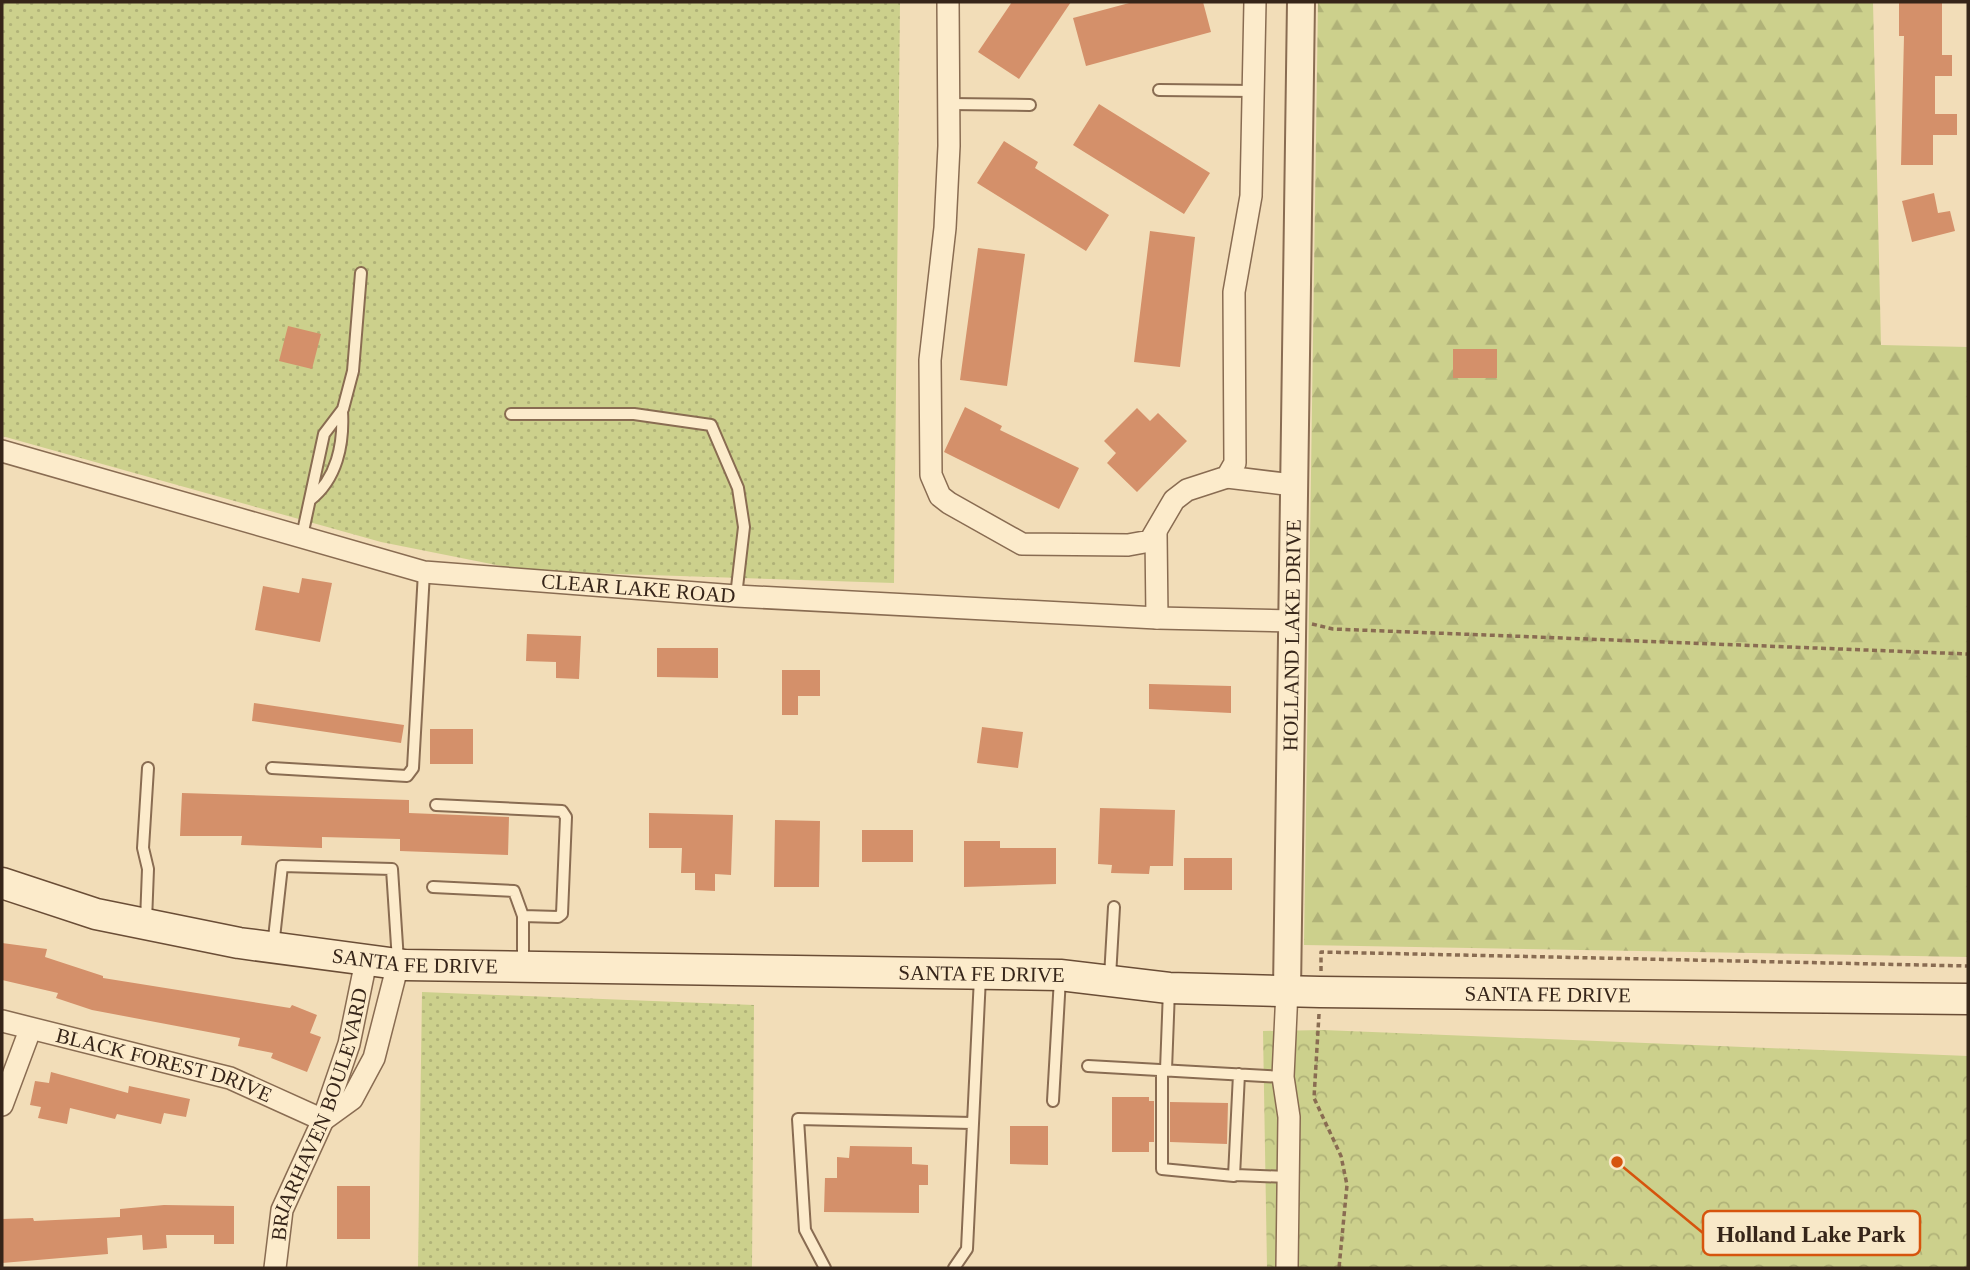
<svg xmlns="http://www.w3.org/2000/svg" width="1970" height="1270" viewBox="0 0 1970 1270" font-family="Georgia,serif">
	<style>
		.grass { fill: url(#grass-dots) }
		.forest { fill: url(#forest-firs) }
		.park { fill: url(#park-crowns) }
		.building { fill: #d4906a }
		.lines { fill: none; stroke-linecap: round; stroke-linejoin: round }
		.service-casing { stroke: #896c52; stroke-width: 14 }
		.minor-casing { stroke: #896c52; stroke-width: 24 }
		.tertiary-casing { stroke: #896c52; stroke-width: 30 }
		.secondary-casing { stroke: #6a4d36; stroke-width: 33 }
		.path { stroke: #896c52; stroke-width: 3.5; stroke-dasharray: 5 3.5; stroke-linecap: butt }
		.service { stroke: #fcebcb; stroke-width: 10 }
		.minor { stroke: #fcebcb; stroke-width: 21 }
		.tertiary { stroke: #fcebcb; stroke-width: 26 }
		.secondary { stroke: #fcebcb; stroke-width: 30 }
		.labels { text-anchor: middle; stroke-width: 6; stroke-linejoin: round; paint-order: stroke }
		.street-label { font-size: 21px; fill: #362519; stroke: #f8e8c8 }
		.leader { fill: none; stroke: #d6540d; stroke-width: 2.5 }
		.callout-dot { fill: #d6540d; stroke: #f8e8c8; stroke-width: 2.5 }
		.callout { fill: #f8e8c8; stroke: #d6540d; stroke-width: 2.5 }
		.callout-label { font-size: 23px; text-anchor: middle; font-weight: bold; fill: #362519 }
	</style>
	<defs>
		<pattern id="grass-dots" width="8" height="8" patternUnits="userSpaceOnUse" patternTransform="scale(1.75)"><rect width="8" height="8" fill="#ccd08c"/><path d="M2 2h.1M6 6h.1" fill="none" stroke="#b0b278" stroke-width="1.8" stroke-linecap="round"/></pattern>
		<pattern id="forest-firs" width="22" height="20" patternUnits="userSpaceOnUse" patternTransform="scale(1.75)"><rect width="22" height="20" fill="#ccd08c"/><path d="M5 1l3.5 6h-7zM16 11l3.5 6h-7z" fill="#b0b278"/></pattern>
		<pattern id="park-crowns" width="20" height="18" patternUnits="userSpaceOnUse" patternTransform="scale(1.75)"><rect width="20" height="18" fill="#ccd08c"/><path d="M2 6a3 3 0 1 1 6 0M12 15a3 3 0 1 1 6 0" fill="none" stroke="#b0b278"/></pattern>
	</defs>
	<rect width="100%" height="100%" fill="#f2ddb8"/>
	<path class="grass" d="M2,2H900L894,583L526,571L381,542L2,436Z
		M422,992L754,1005L752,1268H418Z"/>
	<path class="forest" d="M1318,2H1873L1881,345L1968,347V957L1304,945Z"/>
	<path class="park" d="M1323,1030L1968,1056V1268H1267L1263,1031Z"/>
	<path class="building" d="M1012,2H1071L1019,79L978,52Z
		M1133,2H1203L1211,32L1086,66L1073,18Z
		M1899,2H1942V55H1952V76H1935V114H1957V135H1933V165H1901L1904,36H1899Z
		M1099,104L1210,173L1184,214L1073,145Z
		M1004,141L1038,162L1035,168L1109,215L1086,251L977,183Z
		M1934,193L1938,213L1950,211L1955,231L1912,242L1902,201Z
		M1150,231L1195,237L1180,367L1134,362Z
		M978,248L1025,254L1007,386L960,380Z
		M288,326L321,334L312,369L279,361Z
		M1453,349H1497V378H1453Z
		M965,407L1002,426L1000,430L1079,468L1059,509L944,452Z
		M1137,408L1150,421L1158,413L1187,441L1137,492L1107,463L1116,453L1104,441Z
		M302,578L332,583L320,642L255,630L263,586L299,593Z
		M527,634L581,636L579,679L556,678V662L526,661Z
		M657,648H718V678L657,677Z
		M782,670H820V696H798V715H782Z
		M1149,684L1231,686V713L1149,709Z
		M254,703L404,725L401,743L252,721Z
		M982,727L1023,732L1018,768L977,763Z
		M430,729H473V764H430Z
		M182,793L409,800V813L509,817L508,855L400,851V839L322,837V848L241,845L242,836H180Z
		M1100,808L1175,810L1173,866H1150L1149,874L1111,873L1112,865L1098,864Z
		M649,813L733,815L731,875L715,874V891L695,890V873H681L682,848H649Z
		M775,820L820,821L819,887H774Z
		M862,830H913V862H862Z
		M964,841H1000V848H1056V884L964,887Z
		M1184,858H1232V890H1184Z
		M2,943L47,949L45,957L103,976V978L290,1008L292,1005L317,1015L310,1033L321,1037L307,1072L271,1058L273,1053L238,1046L240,1038L92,1010L56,998L58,993L2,980Z
		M51,1072L128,1093L129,1086L190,1099L186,1117L164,1113L161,1124L117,1114L115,1119L70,1108L67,1124L38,1118L41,1107L30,1105L35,1081L49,1083Z
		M1112,1097H1149V1101H1154V1142H1149V1152H1112Z
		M1170,1102L1228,1103L1227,1144L1170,1142Z
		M1010,1126H1048V1165L1010,1164Z
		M850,1146L912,1147V1164L928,1165V1185H919V1213L824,1212L825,1178H837V1157L849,1158Z
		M337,1186H370V1239H337Z
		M164,1205L234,1206V1244H214V1235H166L167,1248L143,1250L142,1235L107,1238L108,1254L2,1263V1219L33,1218L34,1221L120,1217V1209Z"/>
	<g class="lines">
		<defs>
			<path id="service" d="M1159,90L1254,91
				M949,104L1030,105
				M511,414H634L711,425L738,488L744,527L736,596
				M310,500C337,479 344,444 342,411
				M302,536L324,434L343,409L353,371L361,273
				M272,768L407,776L413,768L424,572
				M436,805L562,811L566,817L562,914L558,917L523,916V964
				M433,887L514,891L523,916
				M146,921L148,869L143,848L148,768
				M273,947L282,866L392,869L398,961
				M1110,977L1114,907
				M1088,1066L1283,1077
				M1162,1070V1169L1234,1176L1239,1074
				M1166,1070L1169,990
				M1053,1101L1060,978
				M1236,1175L1288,1177
				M825,1268L805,1230L798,1119L972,1123
				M954,1268L967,1249L980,977"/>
			<g id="minor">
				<path d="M948,2L949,146L945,228L930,360L931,475L940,496L949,503L1022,544L1128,545L1150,541L1174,500L1187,490L1227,477L1235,463L1234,292L1251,196L1255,2"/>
				<path id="s1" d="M2,451L424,572L736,596L1157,618L1293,621"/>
				<path d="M1227,477L1293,485"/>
				<path d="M1156,534L1157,618"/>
				<path id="s2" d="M2,1021L230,1078L323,1120"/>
				<path d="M2,1105L30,1030"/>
				<path d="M323,1120L352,1099L374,1058L398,964"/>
				<path id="s3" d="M275,1268L282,1210L323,1120L349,1044L366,961"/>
				<path d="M1287,1268L1289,1117L1283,1077L1287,990"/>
			</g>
			<g id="tertiary">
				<path id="s4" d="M1287,990L1301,2"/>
			</g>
			<g id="secondary">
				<path id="s5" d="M2,883L96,914L239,943L405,965L1060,975L1169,988L1320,992L1968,999"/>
			</g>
		</defs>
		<use href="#service" class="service-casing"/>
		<use href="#minor" class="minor-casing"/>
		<use href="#tertiary" class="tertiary-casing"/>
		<use href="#secondary" class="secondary-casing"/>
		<path class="path" d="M1312,624L1333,629L1968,654
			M1321,971V952L1968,966
			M1319,1014L1314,1098L1341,1156L1347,1185L1339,1268"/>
		<use href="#service" class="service"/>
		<use href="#minor" class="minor"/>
		<use href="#tertiary" class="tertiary"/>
		<use href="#secondary" class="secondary"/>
	</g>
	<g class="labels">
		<g class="street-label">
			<text dy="7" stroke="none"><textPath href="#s1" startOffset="654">CLEAR LAKE ROAD</textPath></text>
			<text dy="7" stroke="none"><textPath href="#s4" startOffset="355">HOLLAND LAKE DRIVE</textPath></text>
			<text dy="7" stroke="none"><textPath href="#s5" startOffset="422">SANTA FE DRIVE</textPath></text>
			<text dy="7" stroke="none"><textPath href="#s5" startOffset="989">SANTA FE DRIVE</textPath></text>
			<text dy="7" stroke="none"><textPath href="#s5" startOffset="1556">SANTA FE DRIVE</textPath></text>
			<text dy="7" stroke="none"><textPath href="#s2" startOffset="168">BLACK FOREST DRIVE</textPath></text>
			<text dy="7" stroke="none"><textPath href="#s3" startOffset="161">BRIARHAVEN BOULEVARD</textPath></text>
		</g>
	</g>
	<path class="leader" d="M1617 1162L1703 1233"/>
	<circle class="callout-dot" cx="1617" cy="1162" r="7"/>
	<rect class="callout" x="1703" y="1211" width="217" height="44" rx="7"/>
	<g class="callout-label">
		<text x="1811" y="1242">Holland Lake Park</text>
	</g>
	<rect width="1970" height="1270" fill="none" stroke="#362519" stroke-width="7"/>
</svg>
